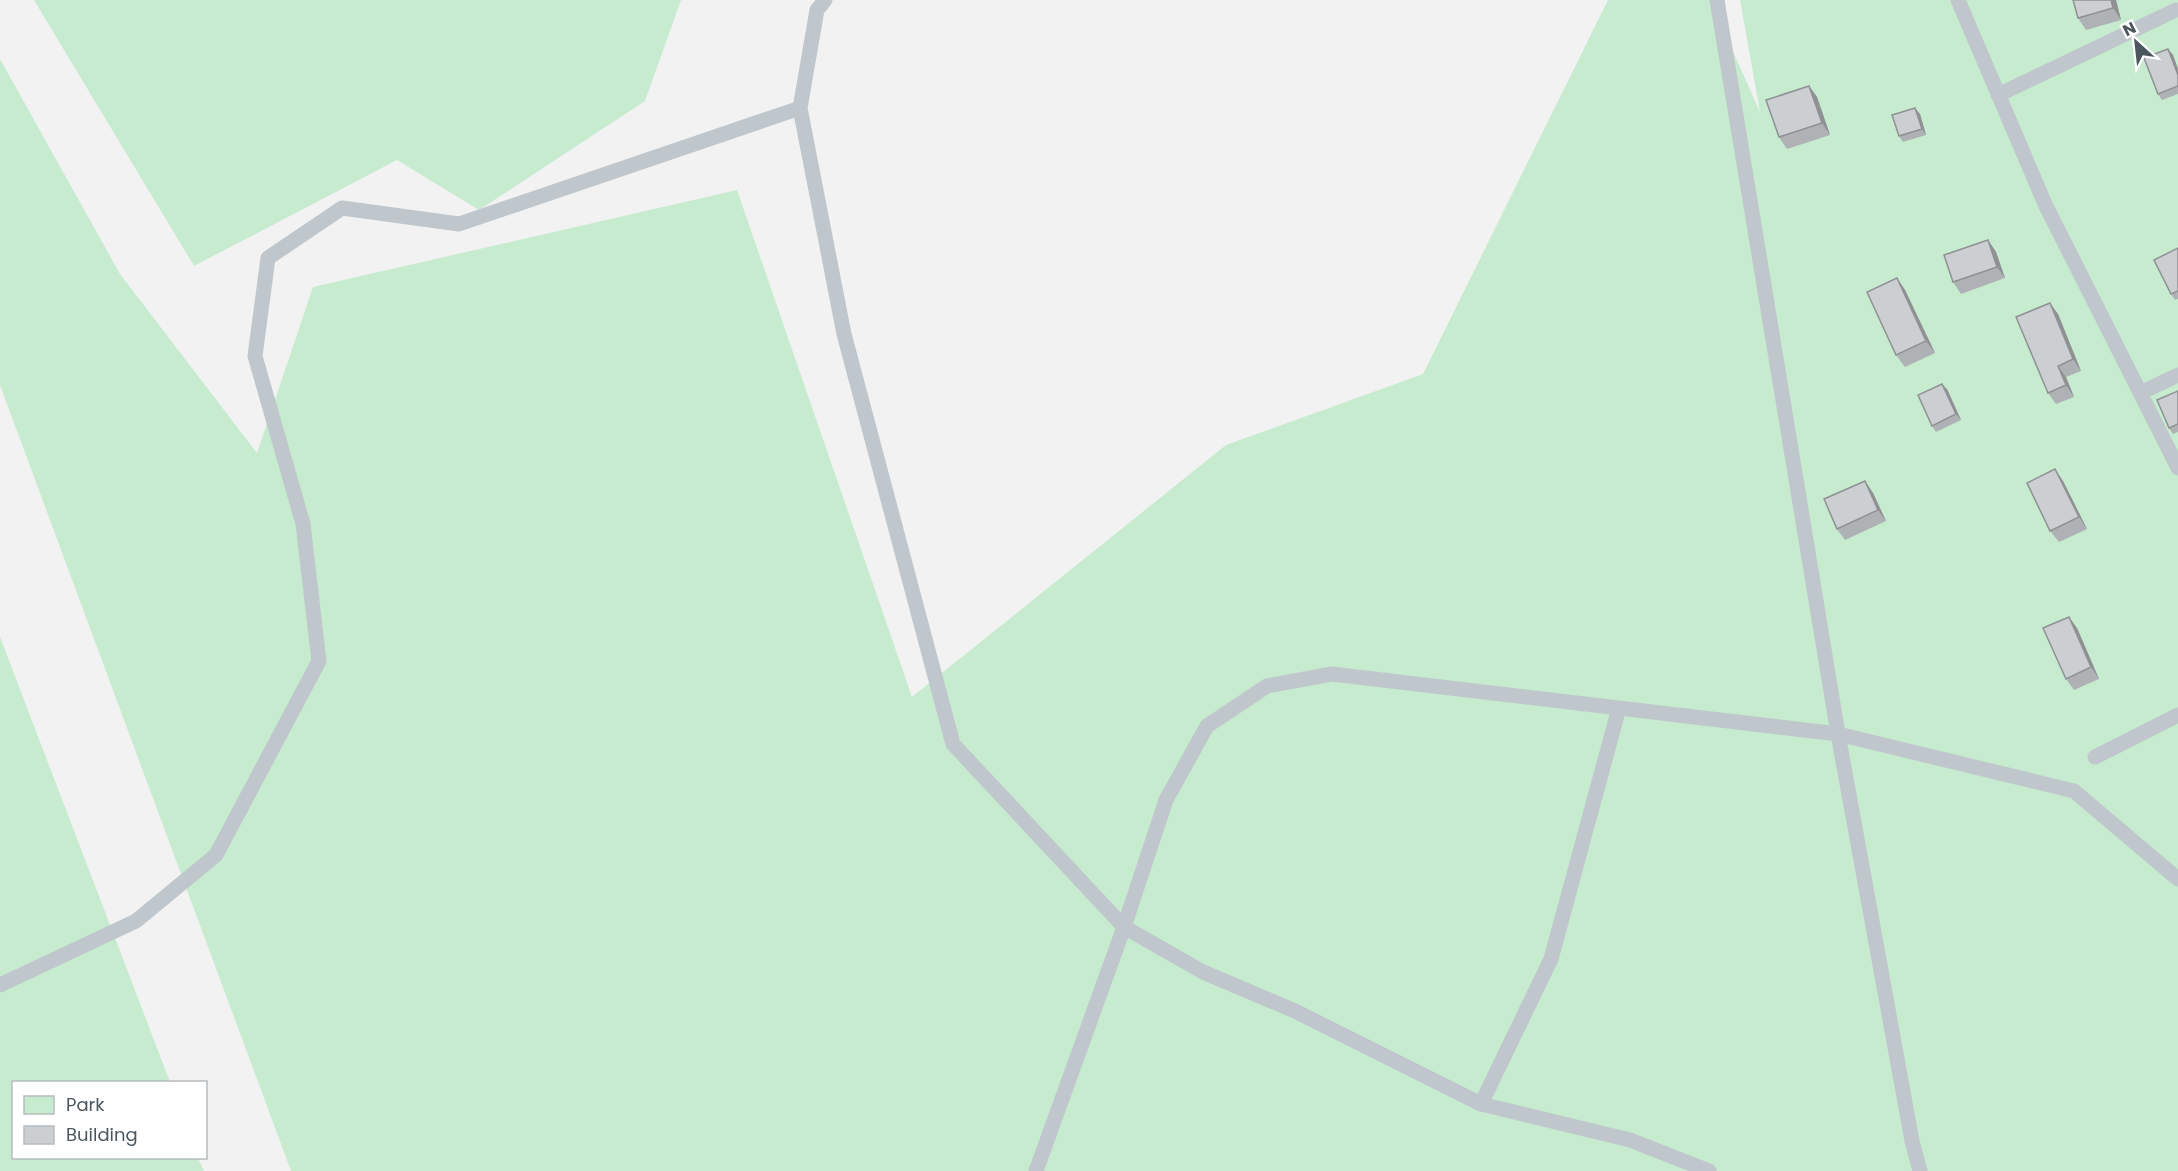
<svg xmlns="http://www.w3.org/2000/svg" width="2178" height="1171" viewBox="0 0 2178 1171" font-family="Poppins,sans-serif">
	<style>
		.green { fill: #c6ebcf }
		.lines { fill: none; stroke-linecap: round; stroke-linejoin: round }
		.service { stroke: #bfc7cc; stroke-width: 15 }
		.wall { fill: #afb2b5 }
		.shaded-wall { fill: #8f9193 }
		.building { fill: #cccfd2; stroke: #8f9193; stroke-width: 1.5 }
	</style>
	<rect width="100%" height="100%" fill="#f3f2f2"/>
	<path class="green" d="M34,0H681L645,101L479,210L397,160L194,266Z
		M1608,0H1710L1760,112L1740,0H2178V1171H291L0,385V59L120,274L257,453L313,287L737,190L912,697L1226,445L1423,374Z
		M0,637L170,1082H14V1158H198L204,1171H0Z"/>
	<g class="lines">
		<path class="service" d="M825,0L817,10L800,108L844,334L953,744L1124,927L1036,1171
			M1717,0L1838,734L2074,791L2178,879
			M1958,0L2045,204L2178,468
			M1998,95L2176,10
			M2140,393L2178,375
			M2095,757L2178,715
			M0,985L136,921L216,855L319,661L303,524L255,356L268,258L342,208L459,224L800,108
			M1481,1104L1551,959L1619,708
			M1709,1171L1630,1140L1481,1104L1295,1011L1203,972L1124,927L1166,800L1207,726L1267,686L1332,674L1838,734L1912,1141L1920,1171"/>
	</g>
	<path class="wall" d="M2116,0L2121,20L2086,30L2078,18Z
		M2168,49L2173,55L2178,69V94L2162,100L2158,94Z
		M1809,86L1817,97L1830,135L1787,149L1779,137Z
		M1920,114L1926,135L1903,142L1899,136Z
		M1988,240L1996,252L2005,278L1961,294L1953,282Z
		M2178,248V299L2175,300L2171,294Z
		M1897,278L1905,290L1935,353L1905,367L1896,355Z
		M2058,314L2081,371L2066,377L2074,397L2056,404L2048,393Z
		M1947,389L1961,420L1936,432L1932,426Z
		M2178,391V432L2173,434L2169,428Z
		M1865,481L1873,493L1886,521L1845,540L1837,529Z
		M2063,481L2087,529L2059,542L2050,531Z
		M2077,628L2099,679L2074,690L2066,679Z"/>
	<path class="shaded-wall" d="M2111,0H2116L2121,20L2113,8Z
		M2168,49L2173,55L2178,69V75Z
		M1809,86L1817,97L1830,135L1822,123Z
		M1915,108L1920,114L1926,135L1922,129Z
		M1988,240L1996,252L2005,278L1997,267Z
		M1897,278L1905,290L1935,353L1926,341Z
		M2050,303L2058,314L2081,371L2073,359Z
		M2058,366L2066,377L2074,397L2066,385Z
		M1942,384L1947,389L1961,420L1956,414Z
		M2055,469L2063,481L2087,529L2079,517Z
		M1865,481L1873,493L1886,521L1878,510Z
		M2069,617L2077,628L2099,679L2091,667Z"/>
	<path class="building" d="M2073,0H2111L2113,8L2078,18Z
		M2168,49L2178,75V86L2158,94L2144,58Z
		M1809,86L1822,123L1779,137L1766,100Z
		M1915,108L1922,129L1899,136L1892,115Z
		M1988,240L1997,267L1953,282L1944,255Z
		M2178,248V291L2171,294L2154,260Z
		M1897,278L1926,341L1896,355L1867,292Z
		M2050,303L2073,359L2058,366L2066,385L2048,393L2016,317Z
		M1942,384L1956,414L1932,426L1918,395Z
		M2178,391V424L2169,428L2157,400Z
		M2055,469L2079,517L2050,531L2027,483Z
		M1865,481L1878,510L1837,529L1824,499Z
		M2069,617L2091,667L2066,679L2043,628Z"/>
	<rect x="12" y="1081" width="195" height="78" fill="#ffffff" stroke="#b7bcbe" stroke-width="1.5"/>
	<rect x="24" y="1096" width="30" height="18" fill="#c6ebcf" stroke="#b7bcbe" stroke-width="1.5"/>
	<text x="66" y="1111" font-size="18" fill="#4b575d">Park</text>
	<rect x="24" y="1126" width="30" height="18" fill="#cccfd2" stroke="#b7bcbe" stroke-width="1.5"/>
	<text x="66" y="1141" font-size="18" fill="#4b575d">Building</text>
	<g transform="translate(2136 42) rotate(333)" stroke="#ffffff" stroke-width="4.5" paint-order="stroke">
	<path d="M0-4.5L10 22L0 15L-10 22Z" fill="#4b575d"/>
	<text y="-9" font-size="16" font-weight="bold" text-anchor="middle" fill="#4b575d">N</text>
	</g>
</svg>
